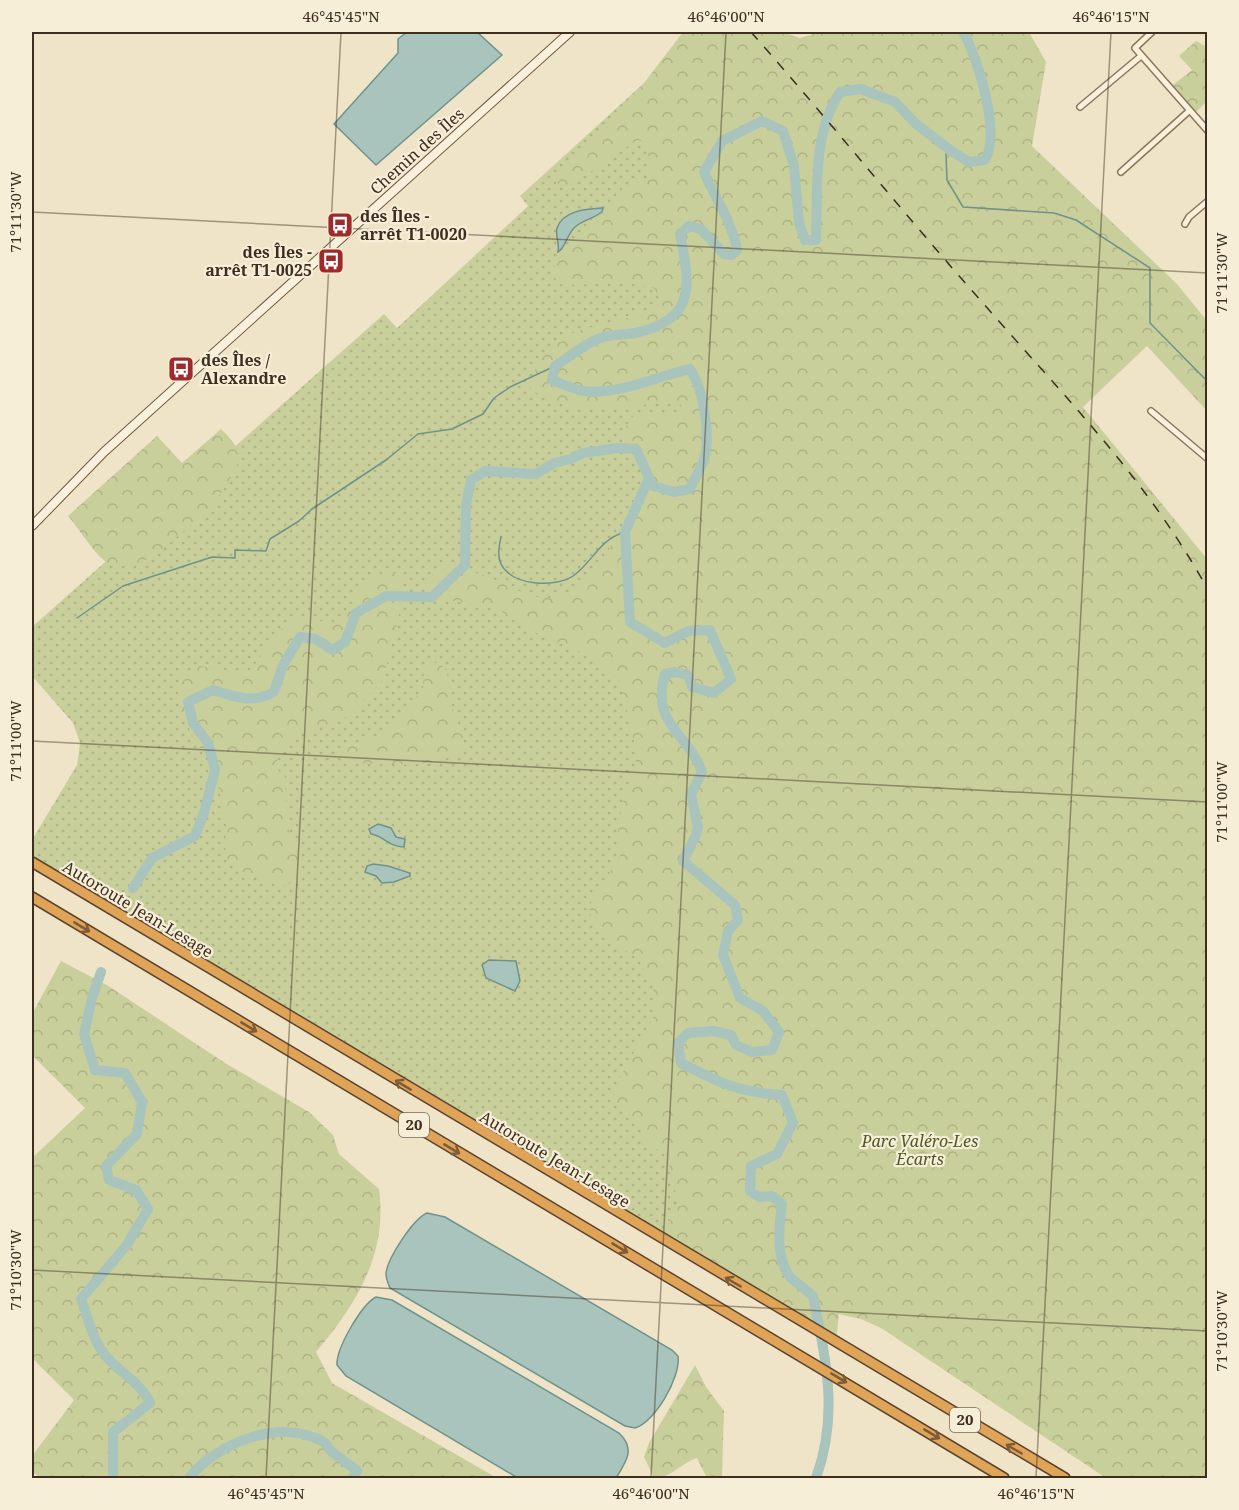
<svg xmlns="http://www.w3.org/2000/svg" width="1239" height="1510" viewBox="0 0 1239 1510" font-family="'Noto Serif',serif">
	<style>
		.grass { fill: url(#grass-dots) }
		.forest { fill: url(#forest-crowns) }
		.water { fill: #a9c4bc; stroke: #6f938a; stroke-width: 1.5 }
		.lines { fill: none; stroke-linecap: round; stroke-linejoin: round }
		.stream { stroke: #6f938a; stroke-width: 1.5 }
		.river { stroke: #a9c4bc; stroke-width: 10 }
		.minor-casing { stroke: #8d765c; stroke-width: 8 }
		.secondary-casing { stroke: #6f573f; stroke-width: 10 }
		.motorway-casing { stroke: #5b4430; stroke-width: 12 }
		.minor { stroke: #faf1dc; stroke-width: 5 }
		.secondary { stroke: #faf1dc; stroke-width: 8 }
		.motorway { stroke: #e0a458; stroke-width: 9 }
		.rail { stroke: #3d2e20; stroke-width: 1.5; stroke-dasharray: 10 10; stroke-linecap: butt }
		.oneway { stroke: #7e5d36 }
		.ticks { fill: none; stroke: #3d2e20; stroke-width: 1.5; stroke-opacity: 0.45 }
		.labels { text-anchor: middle; stroke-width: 4.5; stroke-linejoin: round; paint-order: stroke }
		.shield { fill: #f7eed8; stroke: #756857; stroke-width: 1.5 }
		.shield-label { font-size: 15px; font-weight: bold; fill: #3d2e20 }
		.street-label { font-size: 16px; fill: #3d2e20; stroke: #f7eed8 }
		.poi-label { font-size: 16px; font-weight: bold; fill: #3d2e20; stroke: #f7eed8; text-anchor: start }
		.park-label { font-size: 16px; font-style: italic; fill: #4d5a26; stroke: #f7eed8 }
		.neatline { fill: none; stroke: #3d2e20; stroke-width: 2 }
		.ticks-label { font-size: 15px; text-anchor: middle; fill: #3d2e20 }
	</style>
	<defs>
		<pattern id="grass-dots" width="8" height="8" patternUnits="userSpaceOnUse" patternTransform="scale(1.5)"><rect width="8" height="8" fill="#c9cf9b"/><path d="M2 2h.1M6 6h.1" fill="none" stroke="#aeb285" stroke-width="1.8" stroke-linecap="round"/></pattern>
		<pattern id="forest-crowns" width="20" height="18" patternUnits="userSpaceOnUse" patternTransform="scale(1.5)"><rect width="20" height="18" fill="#c9cf9b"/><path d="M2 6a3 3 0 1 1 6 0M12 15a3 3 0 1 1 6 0" fill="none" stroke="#aeb285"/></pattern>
	</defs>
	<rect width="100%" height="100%" fill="#f0e4c8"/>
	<path class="grass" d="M643,84L704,172L690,369L693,1177L658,1238L32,862V840L77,765L80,743L73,723L32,676V627L384,314L397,328L528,206L520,196Z"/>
	<path class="forest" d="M683,32H782L800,38L820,32H1029L1046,62L1032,146L1177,284L1207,321V411L1147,346L1083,407L1207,559V1478H1106L881,1328L861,1319L839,1314L836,1343L658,1238L678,1201L666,1155L644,1142L640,1126L613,1103L616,1085L654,1016L653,987L639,960L593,928L589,906L620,856L618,831L622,805L636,764L634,742L620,681L594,658L525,628L498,609L432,597L426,583L442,564C458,568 475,572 491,578C506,584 522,594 538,597C591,609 640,501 647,460L639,448L626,440L624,430L633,416L657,413L679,415L683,407L677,401C633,405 561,421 529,386C551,322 578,335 632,316C644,312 652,310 660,300L654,288C622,278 590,287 557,284L553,269L566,248L593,225L607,205L629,182L637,183L647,178L652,164L642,141L637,140L568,187H561L556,181L558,172L631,100Z
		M1196,41L1207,47V101L1193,115L1169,88L1192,70L1179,56Z
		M221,429C229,437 240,447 239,460C239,465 218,499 214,503C203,514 158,555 146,560C137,565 120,568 110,564C96,558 79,528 68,516L157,436L182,463Z
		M393,570L403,578L399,615L383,680L347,717L291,738L281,746L275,767L285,777L287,827L302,857L300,874L286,886L246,874L225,858L226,822L212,758L194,742L182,709L177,688L182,674L199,666L246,673C265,656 274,632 295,617L318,619L327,625C348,619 353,599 364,580Z
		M432,661L447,669C448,686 450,700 455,715C457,722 463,730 464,737C468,775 365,763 342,762L339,754L349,746L375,737L395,726L423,688L424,667Z
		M61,961L107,985L225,1063L309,1112L333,1135L339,1154L379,1189C388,1254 356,1305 316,1352L332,1383L497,1478H40L32,1471V1456L74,1400L32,1358V1158L85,1108L32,1055V1014Z
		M695,1365L706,1387L724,1411L722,1478H707L697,1458C681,1463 670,1479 654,1478L644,1457L649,1443Z"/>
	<path class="water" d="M407,32H477L502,55L376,165L334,124L398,53V39Z
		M603,208L602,212C594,218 582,221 575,227C567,234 566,247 558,252C560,244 555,236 557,228C563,210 588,209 603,208Z
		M378,824L391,828L396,837L405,839L404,847C389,847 384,836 371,834L369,829Z
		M373,864L388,866L410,873V876L394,882L382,883L376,876L365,872L367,866Z
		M489,960L516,961L520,981L515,991L486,978L482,965Z
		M427,1213L445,1217L672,1350L678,1356C681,1377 655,1422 635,1428L625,1426L390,1288C388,1283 386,1280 386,1274C387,1259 413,1219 427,1213Z
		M376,1297L392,1300L619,1433C636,1449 626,1462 616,1478H518L346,1376L337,1365C336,1349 361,1305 376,1297Z"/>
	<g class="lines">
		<path class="stream" d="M950,150L946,154L947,180L963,207L1054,213L1076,220L1150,268V323L1208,382
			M501,537C499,547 497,555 501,564C512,586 555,588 573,576C594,561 598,540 625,532
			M77,618L123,586L212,557L235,558V550L266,551L270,539L299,521L312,509L386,460L418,434L452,429L483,414L494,398L510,387L555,366"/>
		<path class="river" d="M649,478L625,532L630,622L665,643L688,631L710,630L731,679L714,693L692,687L688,675L676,672L665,674C650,725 688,732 702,772L691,794L698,827L696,835L683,861L735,905L738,920L728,931L723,955L740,998L763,1011L779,1032L772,1050L752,1052L736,1045L731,1035L713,1031L688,1033L678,1043L681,1063C720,1083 737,1092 782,1095L793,1123L777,1154L751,1166L750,1191L759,1197L772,1196L782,1204C779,1226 775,1260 791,1278C798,1284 806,1290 813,1296C826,1361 839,1414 816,1478
			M133,888L152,858L195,836L204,813L215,770L208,743L193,723L188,702L213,690C235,697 253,704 274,692L283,665L300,637L315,639L333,650L345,642L356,613L386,596L432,597L465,565L466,505L471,480L485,471L536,474L554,463L571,459L583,453L618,448L636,449L653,486L674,492L690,489C694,479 701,469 704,459C711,436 703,388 690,369C658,376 612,398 579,390C570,388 561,383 552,380L555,366C569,357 583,345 598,339C609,334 623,335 635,333C697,319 690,285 680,234L689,226L701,229L724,254L732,255L737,250C732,222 715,198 704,172L722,141L762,121L783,131L794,166L799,223L805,240H816C818,191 812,134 840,92L861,89L895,102L915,123L950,150L969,162L985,160C1001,134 978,57 963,32
			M101,972L92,998L84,1034L95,1070L125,1073L142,1102L137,1134L106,1166L109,1180L136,1190L148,1209L126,1246L81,1299C87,1315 91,1333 100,1348C112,1369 141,1381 150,1403L113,1432V1478
			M189,1478C217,1443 279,1418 322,1441C326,1443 328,1448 331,1451C339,1458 349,1464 357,1471L353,1478"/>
		<defs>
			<path id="minor" d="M1152,32L1135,48L1208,131
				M1080,107L1141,56
				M1121,172L1189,111
				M1185,224L1189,217L1208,201
				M1151,411L1208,459"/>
			<path id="secondary" d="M32,526L104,452L570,32"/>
			<path id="motorway" d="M32,862L1065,1478
				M32,897L1004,1478"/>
		</defs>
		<use href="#minor" class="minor-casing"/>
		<use href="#secondary" class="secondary-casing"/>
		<use href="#motorway" class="motorway-casing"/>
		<use href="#minor" class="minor"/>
		<use href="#secondary" class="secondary"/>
		<use href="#motorway" class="motorway"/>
		<path class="rail" d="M751,32C827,118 899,208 975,294C1058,390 1147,478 1208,590"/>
	</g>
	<defs><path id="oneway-shaft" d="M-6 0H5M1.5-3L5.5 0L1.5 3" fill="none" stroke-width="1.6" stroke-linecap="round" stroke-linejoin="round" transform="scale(1.5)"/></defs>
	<g class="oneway">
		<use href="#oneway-shaft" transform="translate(82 927) rotate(31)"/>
		<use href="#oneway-shaft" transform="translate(249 1027) rotate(31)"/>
		<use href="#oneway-shaft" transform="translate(403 1085) rotate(-149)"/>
		<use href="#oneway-shaft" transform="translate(452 1149) rotate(31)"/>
		<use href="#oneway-shaft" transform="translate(620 1248) rotate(31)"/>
		<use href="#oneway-shaft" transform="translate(733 1282) rotate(-150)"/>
		<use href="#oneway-shaft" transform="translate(839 1378) rotate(31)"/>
		<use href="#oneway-shaft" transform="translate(932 1434) rotate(31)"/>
		<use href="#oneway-shaft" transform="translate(1014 1449) rotate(-150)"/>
	</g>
	<path class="ticks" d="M32,212L1208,273M32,741L1208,802M32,1270L1208,1331M266,1478L341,32M651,1478L726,32M1036,1478L1111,32"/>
	<defs>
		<symbol id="bus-square" viewBox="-11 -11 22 22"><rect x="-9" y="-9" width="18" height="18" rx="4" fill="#9e2a2b" stroke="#f7eed8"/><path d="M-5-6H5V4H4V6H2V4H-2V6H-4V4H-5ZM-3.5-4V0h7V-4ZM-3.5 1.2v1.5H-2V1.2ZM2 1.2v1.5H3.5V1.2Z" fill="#fff"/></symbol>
	</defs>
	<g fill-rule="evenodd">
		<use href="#bus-square" x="325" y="210" width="30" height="30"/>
		<use href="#bus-square" x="316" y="246" width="30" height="30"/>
		<use href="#bus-square" x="166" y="354" width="30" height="30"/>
	</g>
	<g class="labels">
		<g class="shield">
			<rect x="399" y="1113" width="30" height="24" rx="4.5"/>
			<rect x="950" y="1408" width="30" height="24" rx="4.5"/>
		</g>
		<g class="shield-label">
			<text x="414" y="1130">20</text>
			<text x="965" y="1425">20</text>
		</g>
		<g class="street-label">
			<text transform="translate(417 151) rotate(-42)" y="6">Chemin des Îles</text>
			<text transform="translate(138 909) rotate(31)" y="6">Autoroute Jean-Lesage</text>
			<text transform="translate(555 1159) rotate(31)" y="6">Autoroute Jean-Lesage</text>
		</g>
		<g class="poi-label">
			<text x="360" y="222">des Îles -<tspan x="360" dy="18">arrêt T1-0020</tspan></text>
			<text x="312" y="258" text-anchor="end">des Îles -<tspan x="312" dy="18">arrêt T1-0025</tspan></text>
			<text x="201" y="366">des Îles /<tspan x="201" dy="18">Alexandre</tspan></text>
		</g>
		<g class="park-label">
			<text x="920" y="1147">Parc Valéro-Les<tspan x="920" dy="18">Écarts</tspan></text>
		</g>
	</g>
	<rect width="1239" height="1510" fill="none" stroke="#f7eed8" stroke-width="66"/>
	<rect x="33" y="33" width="1173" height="1444" class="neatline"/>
	<g class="ticks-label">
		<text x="341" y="22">46°45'45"N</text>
		<text x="726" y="22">46°46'00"N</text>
		<text x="1111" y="22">46°46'15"N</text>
		<text transform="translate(16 212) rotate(-90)" y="5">71°11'30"W</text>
		<text transform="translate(1222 273) rotate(-90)" y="5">71°11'30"W</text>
		<text transform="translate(16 741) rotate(-90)" y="5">71°11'00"W</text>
		<text transform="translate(1222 802) rotate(-90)" y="5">71°11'00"W</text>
		<text transform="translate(16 1270) rotate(-90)" y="5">71°10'30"W</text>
		<text transform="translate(1222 1331) rotate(-90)" y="5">71°10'30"W</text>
		<text x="266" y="1499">46°45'45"N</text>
		<text x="651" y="1499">46°46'00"N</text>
		<text x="1036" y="1499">46°46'15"N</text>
	</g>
</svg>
